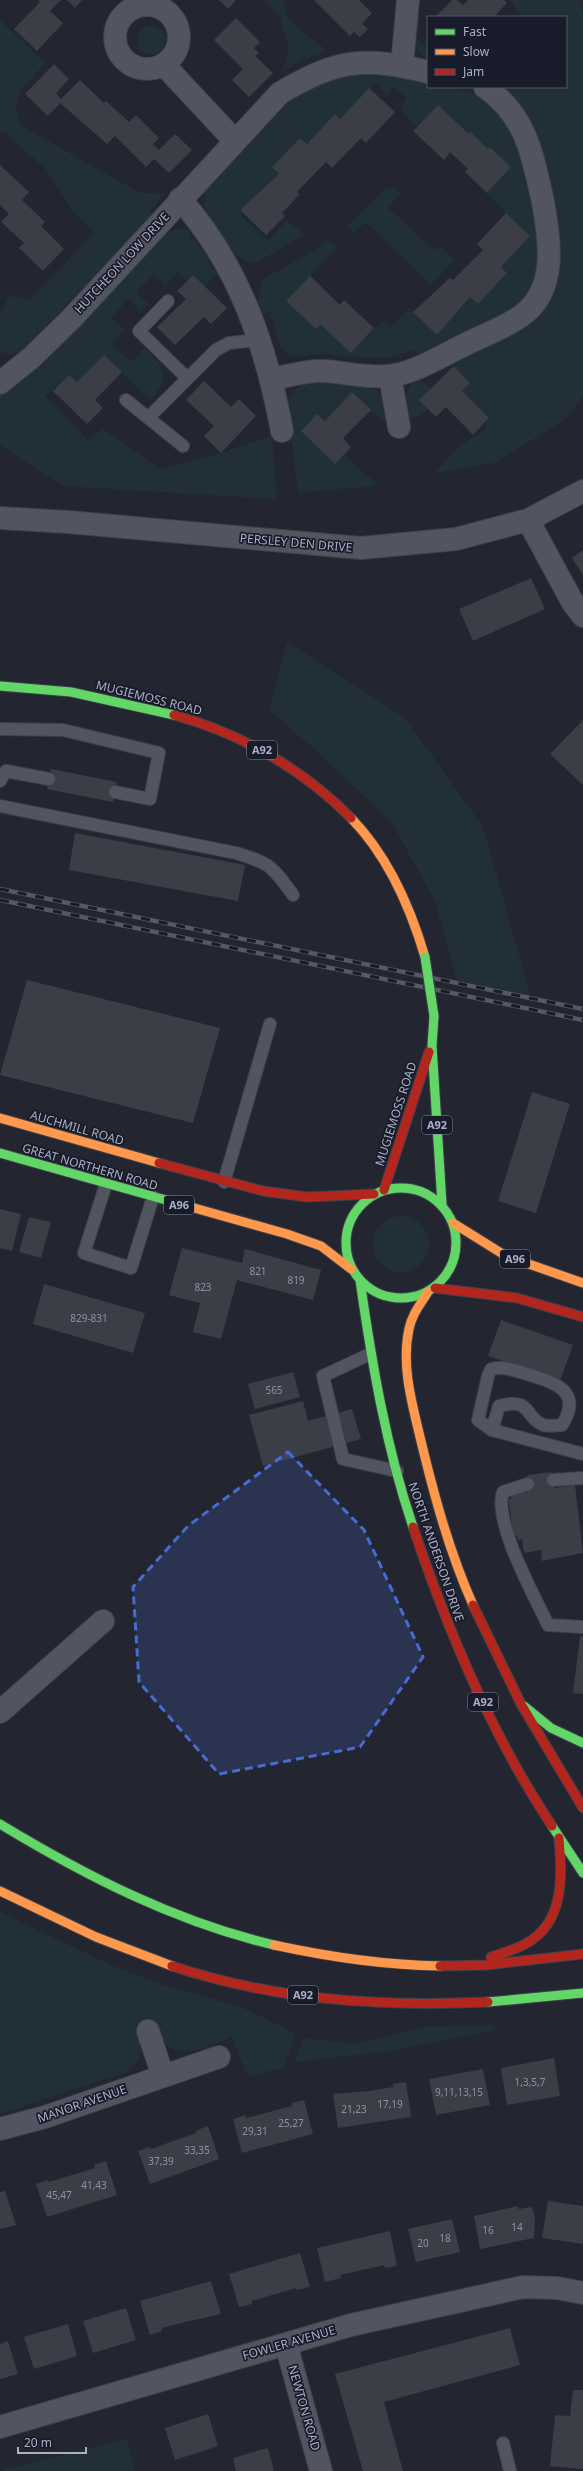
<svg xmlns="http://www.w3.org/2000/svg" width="583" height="2471" viewBox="0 0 583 2471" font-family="'Noto Sans',sans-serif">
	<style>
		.green { fill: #213037 }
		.building { fill: #3b3d47 }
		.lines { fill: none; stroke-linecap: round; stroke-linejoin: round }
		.lane-casing { stroke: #3f414a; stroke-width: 14 }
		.street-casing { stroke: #3f414a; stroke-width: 24 }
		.fast-casing { stroke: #3f414a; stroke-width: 11 }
		.slow-casing { stroke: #3f414a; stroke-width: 11 }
		.jam-casing { stroke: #3f414a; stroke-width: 11 }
		.lane { stroke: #525560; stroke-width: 12 }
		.street { stroke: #525560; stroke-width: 22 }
		.fast { stroke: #63d668; stroke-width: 9 }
		.slow { stroke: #ff974d; stroke-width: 9 }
		.jam { stroke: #b3261e; stroke-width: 9 }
		.rail-casing { stroke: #565962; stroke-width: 4.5 }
		.rail { stroke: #181b2a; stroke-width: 3; stroke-dasharray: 9; stroke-linecap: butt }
		.fast-bridge-casing { stroke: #40434d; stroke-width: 11; stroke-linecap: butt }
		.fast-bridge { stroke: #63d668; stroke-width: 9 }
		.marked { fill: #486bd2; fill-opacity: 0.2; stroke: #486bd2; stroke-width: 3; stroke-dasharray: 8 5; stroke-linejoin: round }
		.labels { text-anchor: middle; stroke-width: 3.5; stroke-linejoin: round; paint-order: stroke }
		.number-label { font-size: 10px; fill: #8f92a5 }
		.shield { fill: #181b2a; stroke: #7f8396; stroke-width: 1 }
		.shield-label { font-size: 11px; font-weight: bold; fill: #abafc4 }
		.street-label { font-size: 12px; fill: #abafc4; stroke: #181b2a }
	</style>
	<rect width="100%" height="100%" fill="#232630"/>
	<path class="green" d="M263,0H284C283,24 311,37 328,51L304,59L282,72L289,49L280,17Z
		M510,0H579L583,13V396L566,419L494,463L435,473L459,446L483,432L489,418L462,391L470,383L454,366L456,358C481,345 538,323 550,299C559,282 559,263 559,245L513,104L504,87H566V17H522Z
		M0,20L45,63L22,89L15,107L20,125L140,193H166L150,211L154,215L22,351L9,354L0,352V315L9,296L29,300L94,233L75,214L45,168L4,132L0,133Z
		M137 40a14 14 0 1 1 28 0a14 14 0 1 1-28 0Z
		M414,37L428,48V61L417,49Z
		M361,72L388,73L428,83V87H446L476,94L491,103L518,134L541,225L538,272L530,291L515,308L463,339L447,340L419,355L414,350L391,357H359L326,354L293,356L281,349L269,310L264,315L258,302L262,280L315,250L324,242H331L338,246L286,301L316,329L321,325L351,353L381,322L391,327L409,308L437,335L470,297L478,303L507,273L501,267L530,236L487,193L511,167L491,147L488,149L438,105L416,127L400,107L407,98L394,87L387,95L375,82L340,119L335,114L307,144L300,138L272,167L279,174L238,212L268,241L287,220L305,235L257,262L245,261L235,254L221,232L205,214L204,201L206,190L289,102L313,87L339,76Z
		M387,188H395L401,193L388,208L435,251L440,246L455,260L431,285L366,222L354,233L347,226Z
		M176,229L189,230L190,237L203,250L216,274L205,287L193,275L187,281L178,271L165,286L154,274L136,292L148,304L141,312L128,299L111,318L125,330L111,344L131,362L144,348C165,369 172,376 150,400L104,355L77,382L69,375L45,396L88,440L103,429L161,469L221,453L272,436L277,499L63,486L0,445V394L10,388L78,325L167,233Z
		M418,377L431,389C428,409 428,416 407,419C405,400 403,390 418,377Z
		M315,380C334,382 375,378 384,399C387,405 387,414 388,421L385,423L352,393L325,421L317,414L301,431L335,463L344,455L379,486L298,492L287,404C293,388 300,385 315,380Z
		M287,642L405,718L483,827L531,997L457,980L435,901L392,823L318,752L269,710Z
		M373 1244a28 28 0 1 1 56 0a28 28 0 1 1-56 0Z
		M0,1912L113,1966L160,1984L241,2007L293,2032L295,2037L284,2067L248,2077L232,2037C208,2046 178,2064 160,2037L141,2044L139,2060L128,2071L0,2114Z
		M495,2025V2030L390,2051L294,2062L303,2038L354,2044L426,2027Z
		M127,2439L135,2471H2V2470Z"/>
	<path class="building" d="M38,0H61L50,11L63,23L37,51L14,29L40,2Z
		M67,0H82L75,8Z
		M219,0H236L228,9Z
		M314,0H359L372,13L362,24L368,29L360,37L354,32L350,36Z
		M452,0H457L463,5L468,0H504L507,3L494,17H435Z
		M236,18L260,42L254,48L259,53L255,56L273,73L249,97L232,80L243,69L214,40Z
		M54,64L69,79L56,93L61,99L80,80L104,103L106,101L129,122L136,115L159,138L153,144L159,150L175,134L192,150L169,173L154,159L146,167L115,136L107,144L60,103L48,116L25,94Z
		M369,88L395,112L366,143L361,138L332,168L326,162L297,192L300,194L282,213L285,216L266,235L240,210L279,174L272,167L300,138L307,144L335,114L340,119Z
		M438,105L468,133L470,132L488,149L490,147L511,167L487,193L465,172L468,169L450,152L444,160L413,131Z
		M0,165L29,192L22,200L45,222L41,226L64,249L43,271L19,248L24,243L1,222L9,214L0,205Z
		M506,213L530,236L501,267L507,273L478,304L470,297L437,335L413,312L450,278L453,280L483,250L477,244Z
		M193,275L227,308L211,324L204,317L175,345L157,327L186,299L177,291Z
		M310,276L340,305L344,300L374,328L351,353L321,325L316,329L286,301Z
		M104,355L122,372L95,400L103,408L87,424L53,391L69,375L77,382Z
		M454,366L470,383L462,391L489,418L473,435L446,407L436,417L419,400Z
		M204,381L231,407L239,399L256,416L221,453L204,436L214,426L186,400Z
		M352,392L371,410L343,438L351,447L335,464L301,431L317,414L325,421Z
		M583,550V575L572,558Z
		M531,578L545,609L473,641L459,609Z
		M583,720V785L550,754Z
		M51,769L117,782L113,802L47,789Z
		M75,833L245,865L238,901L69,870Z
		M27,980L220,1028L193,1123L0,1075Z
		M532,1092L570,1104L536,1213L498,1201Z
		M0,1209L21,1214L12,1251L0,1248Z
		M29,1217L51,1222L41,1258L19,1252Z
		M182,1248L242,1263L245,1249L321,1270L313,1300L237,1280L221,1339L193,1332L200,1303L169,1295Z
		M44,1284L145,1313L133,1353L33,1324Z
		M501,1320L573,1345L560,1381L488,1356Z
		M293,1372L300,1397L255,1409L248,1384Z
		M303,1401L308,1421L352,1409L361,1439L263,1466L249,1415Z
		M552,1472L554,1488L575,1485L583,1553L542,1561L541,1550L524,1553L522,1539L518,1540L517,1536H513L509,1500L517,1492L529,1491L527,1475Z
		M580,1636L583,1637V1694L573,1693Z
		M554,2058L560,2096L507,2105L501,2068Z
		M483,2069L490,2105L436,2115L429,2079Z
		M406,2082L411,2117L338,2128L333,2094L370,2091L393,2087V2084Z
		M304,2100L313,2134L242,2153L233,2119L246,2115V2118L292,2106V2103Z
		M208,2126L219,2159L150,2184L138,2151L150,2147L151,2149L196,2133L195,2131Z
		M106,2161L117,2195L47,2217L36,2184L48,2180L49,2182L95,2168L94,2165Z
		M5,2191L16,2225L0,2229V2192Z
		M548,2201L583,2206V2244L542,2238Z
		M518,2206V2209L532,2207L535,2217L534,2238L480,2249L474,2216Z
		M452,2219L460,2252L416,2262L408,2229Z
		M390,2231L397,2266L385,2268L384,2265L340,2275L341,2278L325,2282L317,2248Z
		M300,2253L310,2287L297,2290L296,2288L251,2301L252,2304L239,2307L229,2274Z
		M211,2281L221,2314L185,2322L162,2328V2331L150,2335L140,2301Z
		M126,2308L136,2340L93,2353L83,2321Z
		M68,2324L77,2356L34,2369L24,2337Z
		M510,2328L520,2365L384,2402L403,2471H363L335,2374Z
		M8,2341L18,2374L0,2379V2344Z
		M573,2390H583V2469L550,2466L555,2415L570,2416Z
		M208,2414L218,2446L175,2460L165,2428Z
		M268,2448L274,2471H236L233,2458Z"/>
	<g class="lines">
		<defs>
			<path id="lane" d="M168,301L139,331L187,378
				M126,400L183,446
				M148,418L216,350L229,343L259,340
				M0,729L63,730L159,753L150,799L115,792
				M0,781L6,771L49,779
				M0,806L236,853C270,863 272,866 293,895
				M224,1182L270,1024
				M106,1184L84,1253L131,1268L153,1197
				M370,1354L323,1376L343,1459L397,1471
				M492,1430L499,1406C532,1397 524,1417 543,1425C548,1427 556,1425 562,1425C582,1393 558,1383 530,1375C517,1371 505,1366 491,1369L488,1376L478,1420L492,1430L583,1454
				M553,1480L583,1478
				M528,1484L503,1492C493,1522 534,1595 548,1625L583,1627
				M503,2443L510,2471"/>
			<path id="street" d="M115 37a32 32 0 1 1 64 0a32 32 0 1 1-64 0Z
				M164,65L234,140
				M402,65L408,0
				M180,199C239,265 266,346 282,431
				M390,376L399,427
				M272,379C289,376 306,370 323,371C344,372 367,378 389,376C415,373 441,356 464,345C482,336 504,328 521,316C558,290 550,240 543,202C533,156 526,115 485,87
				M0,383L31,358L72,318L280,93C338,59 363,56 428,72
				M0,518L68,522L361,548L456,539L528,520L583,491
				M528,520L573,603L583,616
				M0,1712L103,1621
				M148,2031L163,2076
				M0,2129L45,2117L219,2057
				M286,2344L321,2471
				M0,2427L351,2325L523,2287L557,2288L583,2293"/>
			<path id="fast" d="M0,686L71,692L174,715
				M434,1016L432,1046L442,1204
				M0,1153L180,1204
				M346 1243a55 55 0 1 1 110 0a55 55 0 1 1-110 0Z
				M360,1280C372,1364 386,1447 413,1527
				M524,1706L551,1728L583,1743
				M0,1824C86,1876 176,1922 274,1945
				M552,1826L583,1873
				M488,2002L583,1993"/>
			<path id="slow" d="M351,818C388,856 410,906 425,957
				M0,1118L159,1163
				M180,1204L287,1234L321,1246L351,1269
				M453,1223L506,1256L583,1283
				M428,1292C420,1305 412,1314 409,1329C401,1365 412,1403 420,1437C434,1495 449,1551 473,1605
				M0,1891L96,1937L172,1966
				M274,1945C329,1957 384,1965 440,1966"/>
			<path id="jam" d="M174,715C240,733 303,769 351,818
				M159,1163L263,1191L307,1197L374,1194
				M384,1190L429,1052
				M435,1288L517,1298L583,1317
				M413,1527C448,1632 491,1734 552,1826
				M473,1605L521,1704L583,1808
				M491,1957C502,1953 515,1950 525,1944C565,1923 562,1877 559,1838
				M172,1966C274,2000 380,2007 488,2002
				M440,1966L486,1965L583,1954"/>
		</defs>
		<use href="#lane" class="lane-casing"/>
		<use href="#street" class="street-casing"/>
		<use href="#fast" class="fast-casing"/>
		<use href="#slow" class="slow-casing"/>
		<use href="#jam" class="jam-casing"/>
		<use href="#lane" class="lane"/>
		<use href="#street" class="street"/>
		<use href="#fast" class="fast"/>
		<use href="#slow" class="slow"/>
		<use href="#jam" class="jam"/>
		<defs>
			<path id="rail" d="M0,889L583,1009
				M0,900L583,1020"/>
		</defs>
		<use href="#rail" class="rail-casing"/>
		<use href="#rail" class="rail"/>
		<defs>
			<path id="fast-bridge" d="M425,957L434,1016"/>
		</defs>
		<use href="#fast-bridge" class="fast-bridge-casing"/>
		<use href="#fast-bridge" class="fast-bridge"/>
	</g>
	<path class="marked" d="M288,1452L364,1530L423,1657L360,1747L219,1774L139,1682L133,1587L188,1526Z"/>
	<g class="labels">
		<g class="number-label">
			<text x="258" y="1275">821</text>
			<text x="296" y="1284">819</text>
			<text x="203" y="1291">823</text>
			<text x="89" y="1322">829-831</text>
			<text x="274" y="1394">565</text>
			<text x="530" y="2086">1,3,5,7</text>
			<text x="459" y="2096">9,11,13,15</text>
			<text x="390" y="2108">17,19</text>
			<text x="354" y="2113">21,23</text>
			<text x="291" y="2127">25,27</text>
			<text x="255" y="2135">29,31</text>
			<text x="197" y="2154">33,35</text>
			<text x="161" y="2165">37,39</text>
			<text x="94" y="2189">41,43</text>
			<text x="59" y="2199">45,47</text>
			<text x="517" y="2231">14</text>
			<text x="488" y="2234">16</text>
			<text x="445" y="2242">18</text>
			<text x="423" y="2247">20</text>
		</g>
		<g class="shield">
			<rect x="247" y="741" width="30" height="18" rx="3"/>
			<rect x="422" y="1116" width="30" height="18" rx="3"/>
			<rect x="164" y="1196" width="30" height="18" rx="3"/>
			<rect x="500" y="1250" width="30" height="18" rx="3"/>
			<rect x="468" y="1693" width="30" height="18" rx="3"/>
			<rect x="288" y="1986" width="30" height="18" rx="3"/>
		</g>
		<g class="shield-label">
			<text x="262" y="754">A92</text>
			<text x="437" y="1129">A92</text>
			<text x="179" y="1209">A96</text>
			<text x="515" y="1263">A96</text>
			<text x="483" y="1706">A92</text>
			<text x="303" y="1999">A92</text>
		</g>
		<g class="street-label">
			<text transform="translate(122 263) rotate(-47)" y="4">HUTCHEON LOW DRIVE</text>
			<text transform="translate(296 543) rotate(5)" y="4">PERSLEY DEN DRIVE</text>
			<text transform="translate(149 698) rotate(14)" y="4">MUGIEMOSS ROAD</text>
			<text transform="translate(396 1114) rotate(-72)" y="4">MUGIEMOSS ROAD</text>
			<text transform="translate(77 1128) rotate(16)" y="4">AUCHMILL ROAD</text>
			<text transform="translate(90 1167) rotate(16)" y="4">GREAT NORTHERN ROAD</text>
			<text transform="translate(436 1552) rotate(71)" y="4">NORTH ANDERSON DRIVE</text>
			<text transform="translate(82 2104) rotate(-19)" y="4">MANOR AVENUE</text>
			<text transform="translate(289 2343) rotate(-16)" y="4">FOWLER AVENUE</text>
			<text transform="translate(304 2408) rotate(74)" y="4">NEWTON ROAD</text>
		</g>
	</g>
	<rect x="427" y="16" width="140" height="72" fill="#181b2a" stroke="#535668"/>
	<rect x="435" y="29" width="20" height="6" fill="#63d668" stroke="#535668"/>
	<text x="463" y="36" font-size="12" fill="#abafc4">Fast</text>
	<rect x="435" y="49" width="20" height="6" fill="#ff974d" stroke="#535668"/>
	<text x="463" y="56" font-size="12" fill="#abafc4">Slow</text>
	<rect x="435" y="69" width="20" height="6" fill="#b3261e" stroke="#535668"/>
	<text x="463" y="76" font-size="12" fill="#abafc4">Jam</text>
	<path d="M18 2447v6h68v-6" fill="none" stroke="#abafc4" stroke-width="2"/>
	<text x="24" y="2447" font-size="12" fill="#abafc4" stroke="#181b2a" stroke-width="3" paint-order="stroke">20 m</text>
</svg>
